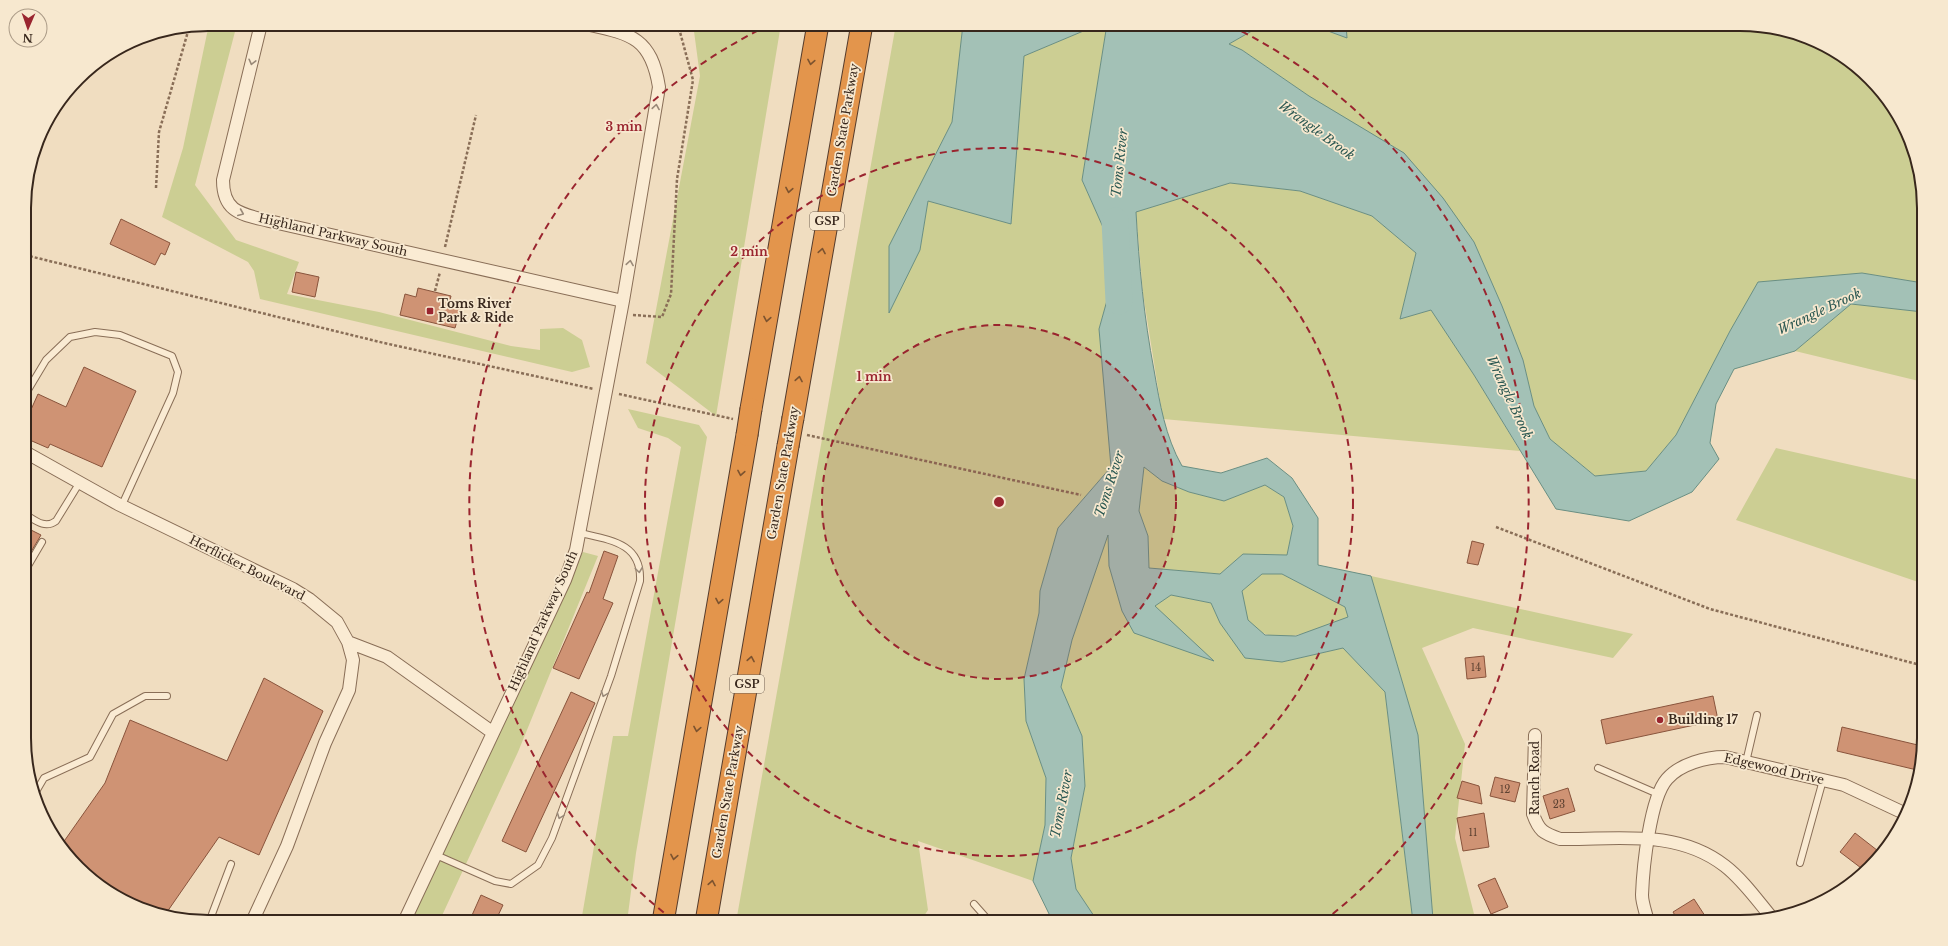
<svg xmlns="http://www.w3.org/2000/svg" width="1948" height="946" viewBox="0 0 1948 946" font-family="'Libre Baskerville',serif">
	<style>
		.green { fill: #ccce93 }
		.water { fill: #a3c1b6; stroke: #6a8f83; fill-rule: evenodd }
		.lines { fill: none; stroke-linecap: round; stroke-linejoin: round }
		.river { stroke: #a3c1b6; stroke-width: 27 }
		.building { fill: #cf9374; stroke: #89543c }
		.service-casing { stroke: #896e57; stroke-width: 8 }
		.minor-casing { stroke: #896e57; stroke-width: 14 }
		.motorway-casing { stroke: #563c2c; stroke-width: 23 }
		.path { stroke: #896e57; stroke-width: 2.5; stroke-dasharray: 3 2; stroke-linecap: butt }
		.service { stroke: #faebd3; stroke-width: 6 }
		.minor { stroke: #faebd3; stroke-width: 12 }
		.motorway { stroke: #e3954c; stroke-width: 21 }
		.motorway-bridge-casing { stroke: #563c2c; stroke-width: 23; stroke-linecap: butt }
		.motorway-bridge { stroke: #e3954c; stroke-width: 21 }
		.oneway { stroke: #998978 }
		.oneway2 { stroke: #7c532f }
		.ring { fill: none; stroke: #9a252f; stroke-width: 2; stroke-dasharray: 7 5 }
		.poi-dot { fill: #9a252f; stroke: #f7e8cf; stroke-width: 1.5 }
		.labels { text-anchor: middle; stroke-width: 3.5; stroke-linejoin: round; paint-order: stroke }
		.number-label { font-size: 10px; fill: #5e4232 }
		.shield { fill: #f7e8cf; stroke: #716152; stroke-width: 1 }
		.shield-label { font-size: 11px; font-weight: bold; fill: #38271c }
		.street-label { font-size: 12px; fill: #38271c; stroke: #f7e8cf }
		.poi-label { font-size: 12px; font-weight: bold; fill: #38271c; stroke: #f7e8cf; text-anchor: start }
		.water-label { font-size: 13px; font-style: italic; fill: #2b5852; stroke: #f7e8cf }
		.rim { fill: none; stroke: #38271c; stroke-width: 2 }
		.centre { fill: #9a252f; stroke: #f7e8cf; stroke-width: 2 }
		.ring-label { font-size: 12px; text-anchor: middle; font-weight: bold; fill: #9a252f; stroke: #f7e8cf; stroke-width: 3.5; stroke-linejoin: round; paint-order: stroke }
	</style>
	<rect width="100%" height="100%" fill="#f0ddc0"/>
	<path class="green" d="M209,24H237L195,185L236,240L299,262L287,294L379,312L511,346L540,350V329L563,328L582,340L590,367L572,372L260,299L254,271L248,262L162,217L183,148Z
		M693,24H781L716,416L646,363L700,76Z
		M896,24H963L952,122L890,246L920,250L928,201L1011,224L1024,56L1100,24H1107L1082,180L1118,261L1099,329L1111,467L1058,528L1040,591L1039,613L1024,679L1026,721L1046,778L1045,825L1033,881L918,841L928,910L920,922H736Z
		M1264,24H1309L1347,38L1346,24H1740L1821,43L1861,69L1893,106L1922,184L1923,283L1862,273L1730,331L1676,435L1646,471L1595,476L1550,439L1534,406L1523,360L1502,306L1474,242L1309,96L1242,50L1229,44Z
		M1230,183L1300,191L1372,216L1416,253L1400,319L1431,310L1474,375L1520,451L1163,419L1143,294L1136,212Z
		M1851,304L1923,312V382L1795,351Z
		M628,409L699,425L707,437L636,853L627,922H581L613,736H628L681,447L668,438L638,428Z
		M1776,448L1923,481L1924,584L1736,520Z
		M1144,466L1162,481L1189,492L1224,501L1265,485L1284,497L1293,526L1287,555L1243,554L1220,574L1149,568L1148,536L1139,511Z
		M1108,533L1109,566L1122,611L1213,661L1154,606L1171,595L1211,603L1220,623L1282,662L1343,648L1385,691L1413,922H1098L1076,889L1071,858L1085,786L1082,736L1061,687L1072,640Z
		M583,552L598,556L518,752L439,922H407L471,794L557,598Z
		M1262,574H1282L1345,607L1348,617C1319,628 1273,653 1248,621C1244,615 1244,599 1242,591Z
		M1371,576L1633,634L1613,658L1473,628L1422,648L1465,744L1455,838L1476,922H1436L1433,919L1418,735Z"/>
	<path class="water" d="M963,24H1100L1024,56L1011,224L928,201L920,250L889,313V246L952,122Z
		M1107,24H1264L1229,44L1242,50L1309,96L1404,153L1443,198L1474,242L1502,306L1523,360L1534,406L1550,439L1595,476L1646,471L1676,435L1730,331L1758,282L1862,273L1923,283V312L1851,304L1795,351L1734,369L1716,404L1710,443L1719,459L1692,492L1629,521L1556,509L1474,375L1431,310L1400,319L1416,253L1372,216L1300,191L1230,183L1136,212C1139,265 1144,318 1154,370C1160,404 1165,436 1182,466L1221,473L1267,458L1292,478L1318,518V565L1371,576L1418,735L1433,919L1436,922H1413L1385,692L1343,648L1282,662L1245,658L1220,623L1211,603L1171,595L1155,606L1214,661L1134,633L1122,611L1109,566L1108,535L1072,640L1061,687L1082,736L1085,786L1071,858L1076,889L1098,922H1053L1033,881L1045,825L1046,778L1026,721L1024,679L1039,613L1040,591L1058,528L1111,467L1099,329L1118,261L1082,180ZM1144,467L1162,481L1189,492L1224,501L1265,485L1284,497L1293,526L1287,555L1243,554L1220,574L1149,568L1148,536L1139,511ZM1262,574H1282L1345,607L1348,617L1296,636L1265,635L1248,620L1242,591Z
		M1309,24H1346L1347,38Z"/>
	<g class="lines">
		<path class="river" d="M1115,221L1119,301"/>
	</g>
	<path class="building" d="M121,219L170,243L165,255L161,253L155,265L110,244Z
		M296,272L319,277L315,297L292,292Z
		M418,288L451,296L449,304L461,307L455,328L400,315L405,294L416,297Z
		M84,367L136,391L102,467L50,444L48,448L25,438V423L38,394L66,407Z
		M25,527L41,535L25,562Z
		M1472,541L1484,544L1478,565L1467,563Z
		M604,551L618,556L603,599L613,603L579,679L553,668L587,592L589,593Z
		M1484,656L1486,677L1467,679L1465,658Z
		M264,678L323,711L259,855L219,837L167,912L127,903L62,850L60,847L105,783L130,720L227,761Z
		M571,692L595,703L526,852L502,841Z
		M1713,696L1718,720L1606,744L1601,720Z
		M1842,727L1922,746L1917,770L1837,751Z
		M1495,777L1520,783L1515,802L1490,796Z
		M1462,781L1479,786L1482,804L1457,798Z
		M1568,788L1575,811L1550,819L1543,796Z
		M1484,813L1489,847L1463,851L1457,818Z
		M1855,833L1882,854L1865,871L1840,852Z
		M1495,878L1508,907L1491,914L1478,885Z
		M481,895L503,905L495,922H469Z
		M1694,899L1709,922H1679L1673,912Z"/>
	<g class="lines">
		<defs>
			<path id="service" d="M25,395L46,360L70,337L95,332L120,335L172,356L178,372L173,393L122,505
				M25,514C36,521 45,529 56,521L80,482
				M25,571L42,542
				M1746,762L1757,715
				M1598,768L1658,794
				M34,795L44,778L90,757L113,714L145,696H167
				M436,855L495,881L511,884L538,865L552,838L611,676L640,581C642,543 610,540 580,533
				M1800,863L1823,780
				M974,904L990,922
				M209,922L231,864"/>
			<path id="minor" d="M261,24L223,180C223,213 242,214 269,221L623,301
				M25,452L118,504L293,589L309,599L337,622L348,642L387,657L492,732
				M1535,735L1533,814C1539,831 1543,833 1560,839C1616,840 1676,828 1725,866C1743,880 1757,900 1772,918
				M252,922L287,846L325,743L349,690L353,660L348,642
				M404,922L565,580L576,550L623,301L659,87C651,37 631,34 586,24
				M1648,922C1646,913 1642,903 1642,895C1643,868 1650,798 1667,779C1680,764 1706,757 1725,757L1844,785L1906,814"/>
			<path id="motorway" d="M751,409L818,24
				M793,418L862,24
				M663,922L747,435
				M706,922L788,446"/>
		</defs>
		<use href="#service" class="service-casing"/>
		<use href="#minor" class="minor-casing"/>
		<use href="#motorway" class="motorway-casing"/>
		<path class="path" d="M156,188L159,132L189,28
			M445,247L476,115
			M25,255L384,343L594,389
			M435,291L440,272
			M633,315L662,317L671,294L677,179L693,80L680,32L669,24
			M619,394L733,419
			M807,435L1081,495
			M1496,527L1710,609L1924,666"/>
		<use href="#service" class="service"/>
		<use href="#minor" class="minor"/>
		<use href="#motorway" class="motorway"/>
		<defs>
			<path id="motorway-bridge" d="M747,435L751,409
				M788,446L793,418"/>
		</defs>
		<use href="#motorway-bridge" class="motorway-bridge-casing"/>
		<use href="#motorway-bridge" class="motorway-bridge"/>
	</g>
	<defs><path id="oneway-chevron" d="M-2-3.5L2.5 0L-2 3.5" fill="none" stroke-width="1.6" stroke-linecap="round" stroke-linejoin="round"/></defs>
	<g class="oneway">
		<use href="#oneway-chevron" transform="translate(252 62) rotate(104)"/>
		<use href="#oneway-chevron" transform="translate(656 107) rotate(-81)"/>
		<use href="#oneway-chevron" transform="translate(241 213) rotate(23)"/>
		<use href="#oneway-chevron" transform="translate(630 263) rotate(-81)"/>
		<use href="#oneway-chevron" transform="translate(639 570) rotate(82)"/>
		<use href="#oneway-chevron" transform="translate(604 694) rotate(110)"/>
		<use href="#oneway-chevron" transform="translate(560 816) rotate(110)"/>
	</g>
	<g class="oneway2">
		<use href="#oneway-chevron" transform="translate(811 62) rotate(100)"/>
		<use href="#oneway-chevron" transform="translate(789 190) rotate(100)"/>
		<use href="#oneway-chevron" transform="translate(822 251) rotate(-80)"/>
		<use href="#oneway-chevron" transform="translate(767 319) rotate(100)"/>
		<use href="#oneway-chevron" transform="translate(799 379) rotate(-80)"/>
		<use href="#oneway-chevron" transform="translate(741 473) rotate(100)"/>
		<use href="#oneway-chevron" transform="translate(719 601) rotate(100)"/>
		<use href="#oneway-chevron" transform="translate(751 659) rotate(-80)"/>
		<use href="#oneway-chevron" transform="translate(697 729) rotate(100)"/>
		<use href="#oneway-chevron" transform="translate(674 857) rotate(100)"/>
		<use href="#oneway-chevron" transform="translate(712 883) rotate(-80)"/>
	</g>
	<circle cx="999" cy="502" r="177" fill="#9a252f" fill-opacity=".12"/>
	<g class="ring">
		<circle cx="999" cy="502" r="177"/>
		<circle cx="999" cy="502" r="354"/>
		<path d="M673 920A530 530 0 0 1 767 26M1231 26A530 530 0 0 1 1325 920"/>
	</g>
	<g class="poi-dot">
		<rect x="426" y="307" width="8" height="8" rx="2"/>
		<circle cx="1660" cy="720" r="4"/>
	</g>
	<g class="labels">
		<g class="number-label">
			<text x="1476" y="671">14</text>
			<text x="1505" y="793">12</text>
			<text x="1559" y="808">23</text>
			<text x="1473" y="836">11</text>
		</g>
		<g class="shield">
			<rect x="810" y="212" width="34" height="18" rx="3"/>
			<rect x="730" y="675" width="34" height="18" rx="3"/>
		</g>
		<g class="shield-label">
			<text x="827" y="225">GSP</text>
			<text x="747" y="688">GSP</text>
		</g>
		<g class="street-label">
			<text transform="translate(843 130) rotate(-80)" y="4">Garden State Parkway</text>
			<text transform="translate(333 235) rotate(13)" y="4">Highland Parkway South</text>
			<text transform="translate(783 473) rotate(-80)" y="4">Garden State Parkway</text>
			<text transform="translate(247 568) rotate(27)" y="4">Herflicker Boulevard</text>
			<text transform="translate(543 621) rotate(-66)" y="4">Highland Parkway South</text>
			<text transform="translate(1774 769) rotate(13)" y="4">Edgewood Drive</text>
			<text transform="translate(1535 778) rotate(-90)" y="4">Ranch Road</text>
			<text transform="translate(728 792) rotate(-80)" y="4">Garden State Parkway</text>
		</g>
		<g class="poi-label">
			<text x="438" y="308">Toms River<tspan x="438" dy="14">Park &amp; Ride</tspan></text>
			<text x="1668" y="724">Building 17</text>
		</g>
		<g class="water-label">
			<text transform="translate(1317 130) rotate(36)" y="5">Wrangle Brook</text>
			<text transform="translate(1119 163) rotate(-84)" y="5">Toms River</text>
			<text transform="translate(1819 311) rotate(-25)" y="5">Wrangle Brook</text>
			<text transform="translate(1510 397) rotate(65)" y="5">Wrangle Brook</text>
			<text transform="translate(1109 484) rotate(-72)" y="5">Toms River</text>
			<text transform="translate(1061 804) rotate(-79)" y="5">Toms River</text>
		</g>
	</g>
	<path d="M0 0H1948V946H0ZM208 31H1740A177 177 0 0 1 1917 208V738A177 177 0 0 1 1740 915H208A177 177 0 0 1 31 738V208A177 177 0 0 1 208 31Z" fill="#f7e8cf" fill-rule="evenodd"/>
	<path class="rim" d="M208 31H1740A177 177 0 0 1 1917 208V738A177 177 0 0 1 1740 915H208A177 177 0 0 1 31 738V208A177 177 0 0 1 208 31Z"/>
	<circle cx="999" cy="502" r="6" class="centre"/>
	<g class="ring-label">
		<text x="624" y="131">3 min</text>
		<text x="749" y="256">2 min</text>
		<text x="874" y="381">1 min</text>
	</g>
	<g transform="translate(28 28) rotate(182)"><circle r="19" fill="#f7e8cf" stroke="#ab9b87"/>
	<path d="M0-3L7 15L0 10L-7 15Z" fill="#9a252f"/>
	<text y="-6" font-size="11" font-weight="bold" text-anchor="middle" fill="#38271c">N</text>
	</g>
</svg>
